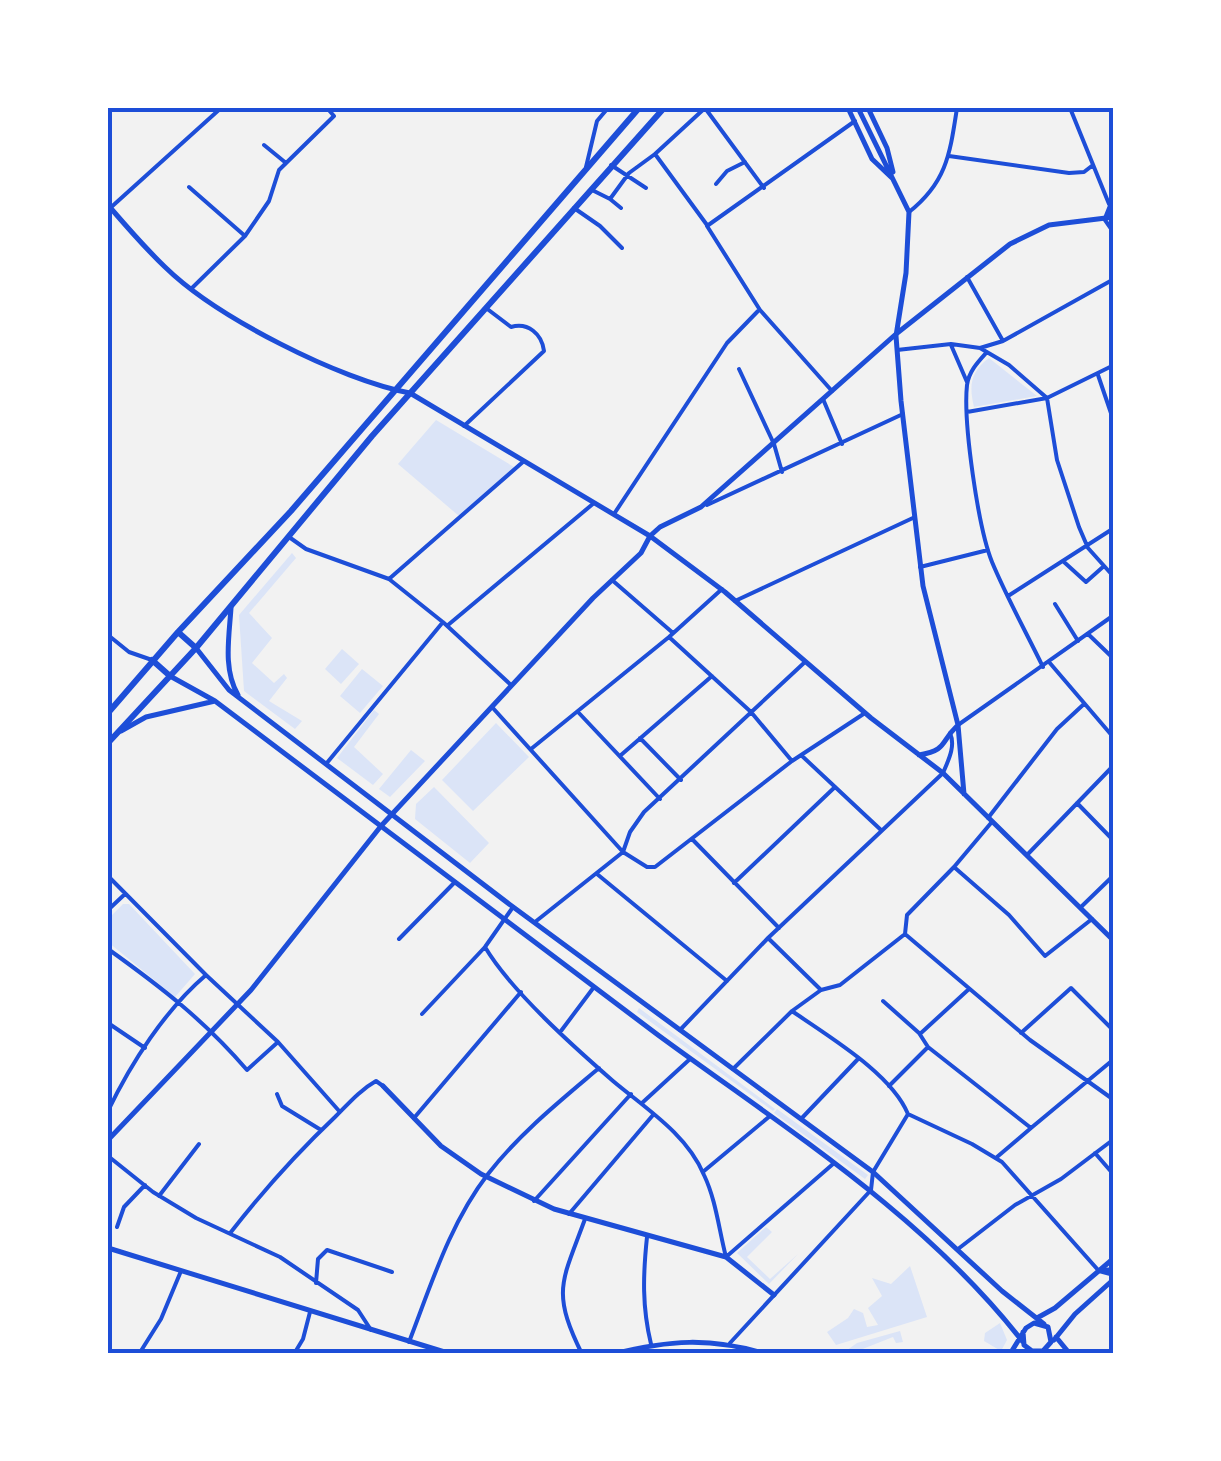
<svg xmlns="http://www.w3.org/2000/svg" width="1221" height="1461" viewBox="0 0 1221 1461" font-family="Merriweather,serif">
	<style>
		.green { fill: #dbe4f7 }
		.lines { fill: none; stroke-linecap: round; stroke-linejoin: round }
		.minor { stroke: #1d4ed8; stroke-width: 4 }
		.tertiary { stroke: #1d4ed8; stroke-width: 5 }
		.secondary { stroke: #1d4ed8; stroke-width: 5 }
		.trunk { stroke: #1d4ed8; stroke-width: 6 }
		.neatline { fill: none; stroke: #1d4ed8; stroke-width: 4 }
	</style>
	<rect width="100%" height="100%" fill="#f2f2f2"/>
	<path class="green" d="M989,358L1037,396L974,407C969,386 970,372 989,358Z
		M436,420L514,467L459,516L398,464Z
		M292,553L296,558L249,613L272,638L252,663L274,683L284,674L287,678L269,701L302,721L295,729L244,691L239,615Z
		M342,649L359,664L341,684L325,669Z
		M362,669L383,686L360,713L340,696Z
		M374,710L379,714L354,747L383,774L373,785L337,758Z
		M496,723L529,757L473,811L442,780Z
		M411,750L425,761L390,797L379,789Z
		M434,787L489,843L470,863L415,819L416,804Z
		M123,904H129L195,974L175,997L108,942V919Z
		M639,1008L775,1109L773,1111L637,1012Z
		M777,1109L868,1175L865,1179L774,1113Z
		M766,1227L772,1232L747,1257L770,1279L798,1254L769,1284L737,1253Z
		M910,1266L927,1317L836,1345L827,1332L848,1318L854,1309L863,1313L867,1327L878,1325L868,1308L882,1296L872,1278L891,1284Z
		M1000,1323L1007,1340L1001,1351L984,1341L985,1333Z
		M900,1331L903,1342L896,1343L893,1337L860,1350L861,1353H843L857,1343Z"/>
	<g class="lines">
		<path class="minor" d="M1070,108L1109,204
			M108,113L113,108
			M264,145L286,163
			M949,156L1069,173L1084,172L1093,165
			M611,165L646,188
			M586,167L597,121L608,108
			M716,184L727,171L745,162
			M189,187L245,236
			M592,190L610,199
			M574,208L600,226L622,248
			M621,208L610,199L629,173L655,154
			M108,210L221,108
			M909,212C947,182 950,153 957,108
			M1105,220L1114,233
			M707,225L655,154L705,108L764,188
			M967,277L1003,341
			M191,289L245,236L269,201L279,170L334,116L327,108
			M951,345L967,382
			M980,348L1003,341L1114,279
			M897,350L951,344L980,348L1009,365L1047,398L1057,460L1079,527L1088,548L1114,577
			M987,352C978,362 969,371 967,385C963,422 978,527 992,562C1007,598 1026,632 1043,667
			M739,369L774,444L782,472
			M1098,375L1114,422
			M832,391L760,310L707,226L855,121
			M823,399L842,444
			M967,412L1047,398L1114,365
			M464,426L544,351C542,334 528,322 511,327L486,308
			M707,505L903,414
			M614,514L727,343L758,311
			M289,537L306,549L389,579L444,623L511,685
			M1064,562L1086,582L1104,566
			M920,567L988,550
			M389,579L524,461
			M612,580L673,633
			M1008,596L1114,528
			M735,601L915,517
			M1055,604L1078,641
			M448,625L594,503
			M1088,634L1114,659
			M108,635L129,652L152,660
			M669,637L751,712L792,761
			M1049,662L1114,738
			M492,707L623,852L630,832L644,812L805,662
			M578,712L660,799
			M958,725L1114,615
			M640,738L681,780
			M531,749L669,637L722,589
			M621,755L712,676
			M801,755L881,830
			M326,764L443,622
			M1077,803L1114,841
			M988,818L1057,729L1084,704
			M692,839L779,928
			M1027,855L1114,765
			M954,867L1009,915L1045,956L1092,919
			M597,874L727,981
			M108,876L206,975
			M734,883L835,787
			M1081,907L1114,875
			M108,910L125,894
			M535,922L623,852L647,867H655L792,761L865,713
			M905,934L1030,1040L1114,1100
			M768,938L821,990
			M399,939L454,883
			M485,947C511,991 574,1047 613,1081C645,1108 687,1134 704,1175C716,1200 719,1230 726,1257L833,1164
			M108,949C161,987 204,1020 247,1070L278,1042L206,975C165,1010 131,1063 108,1111
			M883,1001L919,1033L928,1047L1031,1128L997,1157
			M792,1011C829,1037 891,1073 908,1114L972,1144L1002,1162L1099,1271L1114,1275
			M422,1014L485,947L513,907
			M108,1023L145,1048
			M680,1030L768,938L943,773C948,761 956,746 950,733
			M561,1031L594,987
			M921,1033L969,989
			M1021,1033L1071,988L1114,1031
			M278,1042L340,1112
			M733,1069L792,1011L821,990L840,985L905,934L907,915L954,867L991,823
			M889,1086L928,1047
			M277,1094L282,1106L321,1130
			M642,1103L690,1059
			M414,1118L521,992
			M801,1119L858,1059
			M1031,1128L1114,1059
			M1095,1153L1114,1175
			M108,1156L153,1192L196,1218L280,1257L358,1310L371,1330
			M704,1171L770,1116
			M159,1196L199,1144
			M534,1201L631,1094
			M569,1214L653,1115
			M117,1227L124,1207L145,1185
			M231,1232C263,1191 297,1153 335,1117C348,1104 360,1090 376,1081L383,1086
			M647,1237C643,1275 642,1307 651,1344
			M958,1249L1015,1205L1061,1179L1114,1139
			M1103,1270L1114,1269
			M316,1283L318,1259L327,1250L392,1272
			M409,1342C431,1285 450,1223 488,1174C520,1133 560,1101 599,1068
			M730,1343L871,1190L873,1172L908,1114
			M139,1354L161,1319L181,1271
			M294,1354L303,1339L310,1312
			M582,1354C551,1291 562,1282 585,1219"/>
		<path class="tertiary" d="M848,108L872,159L892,178
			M858,108L909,212L906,273L896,336L901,401L923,586L958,725L964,794
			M868,108L887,148L893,172
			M108,205C126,226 145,248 165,267C216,317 340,380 410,393L650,536L725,592L871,718L943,773L1114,941
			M919,755C948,750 940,742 957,726
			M383,1086L441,1146L481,1174L554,1209L726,1257L774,1295
			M108,1140L251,990L381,826L593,598L641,553L650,536L660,527L701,507L896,334L1010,244L1049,225L1114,217"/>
		<path class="secondary" d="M1106,217L1114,197
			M231,608C229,638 223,669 238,695
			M196,648L229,690L509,904L873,1172L1002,1291L1044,1324
			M170,676L215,701C363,812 510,925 658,1035C786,1129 924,1215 1023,1342
			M121,731L146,717L215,701
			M108,1248L451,1354
			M1037,1318L1055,1308L1114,1258
			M1056,1337L1070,1354
			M1054,1340L1075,1314L1114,1279
			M613,1354C669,1340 710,1337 766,1354
			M1010,1354L1026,1328L1034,1323L1048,1327L1051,1342L1043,1351H1032L1024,1345L1023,1332"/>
		<path class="trunk" d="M178,632L196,648
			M152,660L170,676
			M108,713L178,632L291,511L639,108
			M108,743L196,648L372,436L664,108"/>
	</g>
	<rect width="1221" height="1461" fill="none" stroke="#ffffff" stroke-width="220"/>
	<rect x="110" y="110" width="1001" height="1241" class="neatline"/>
</svg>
